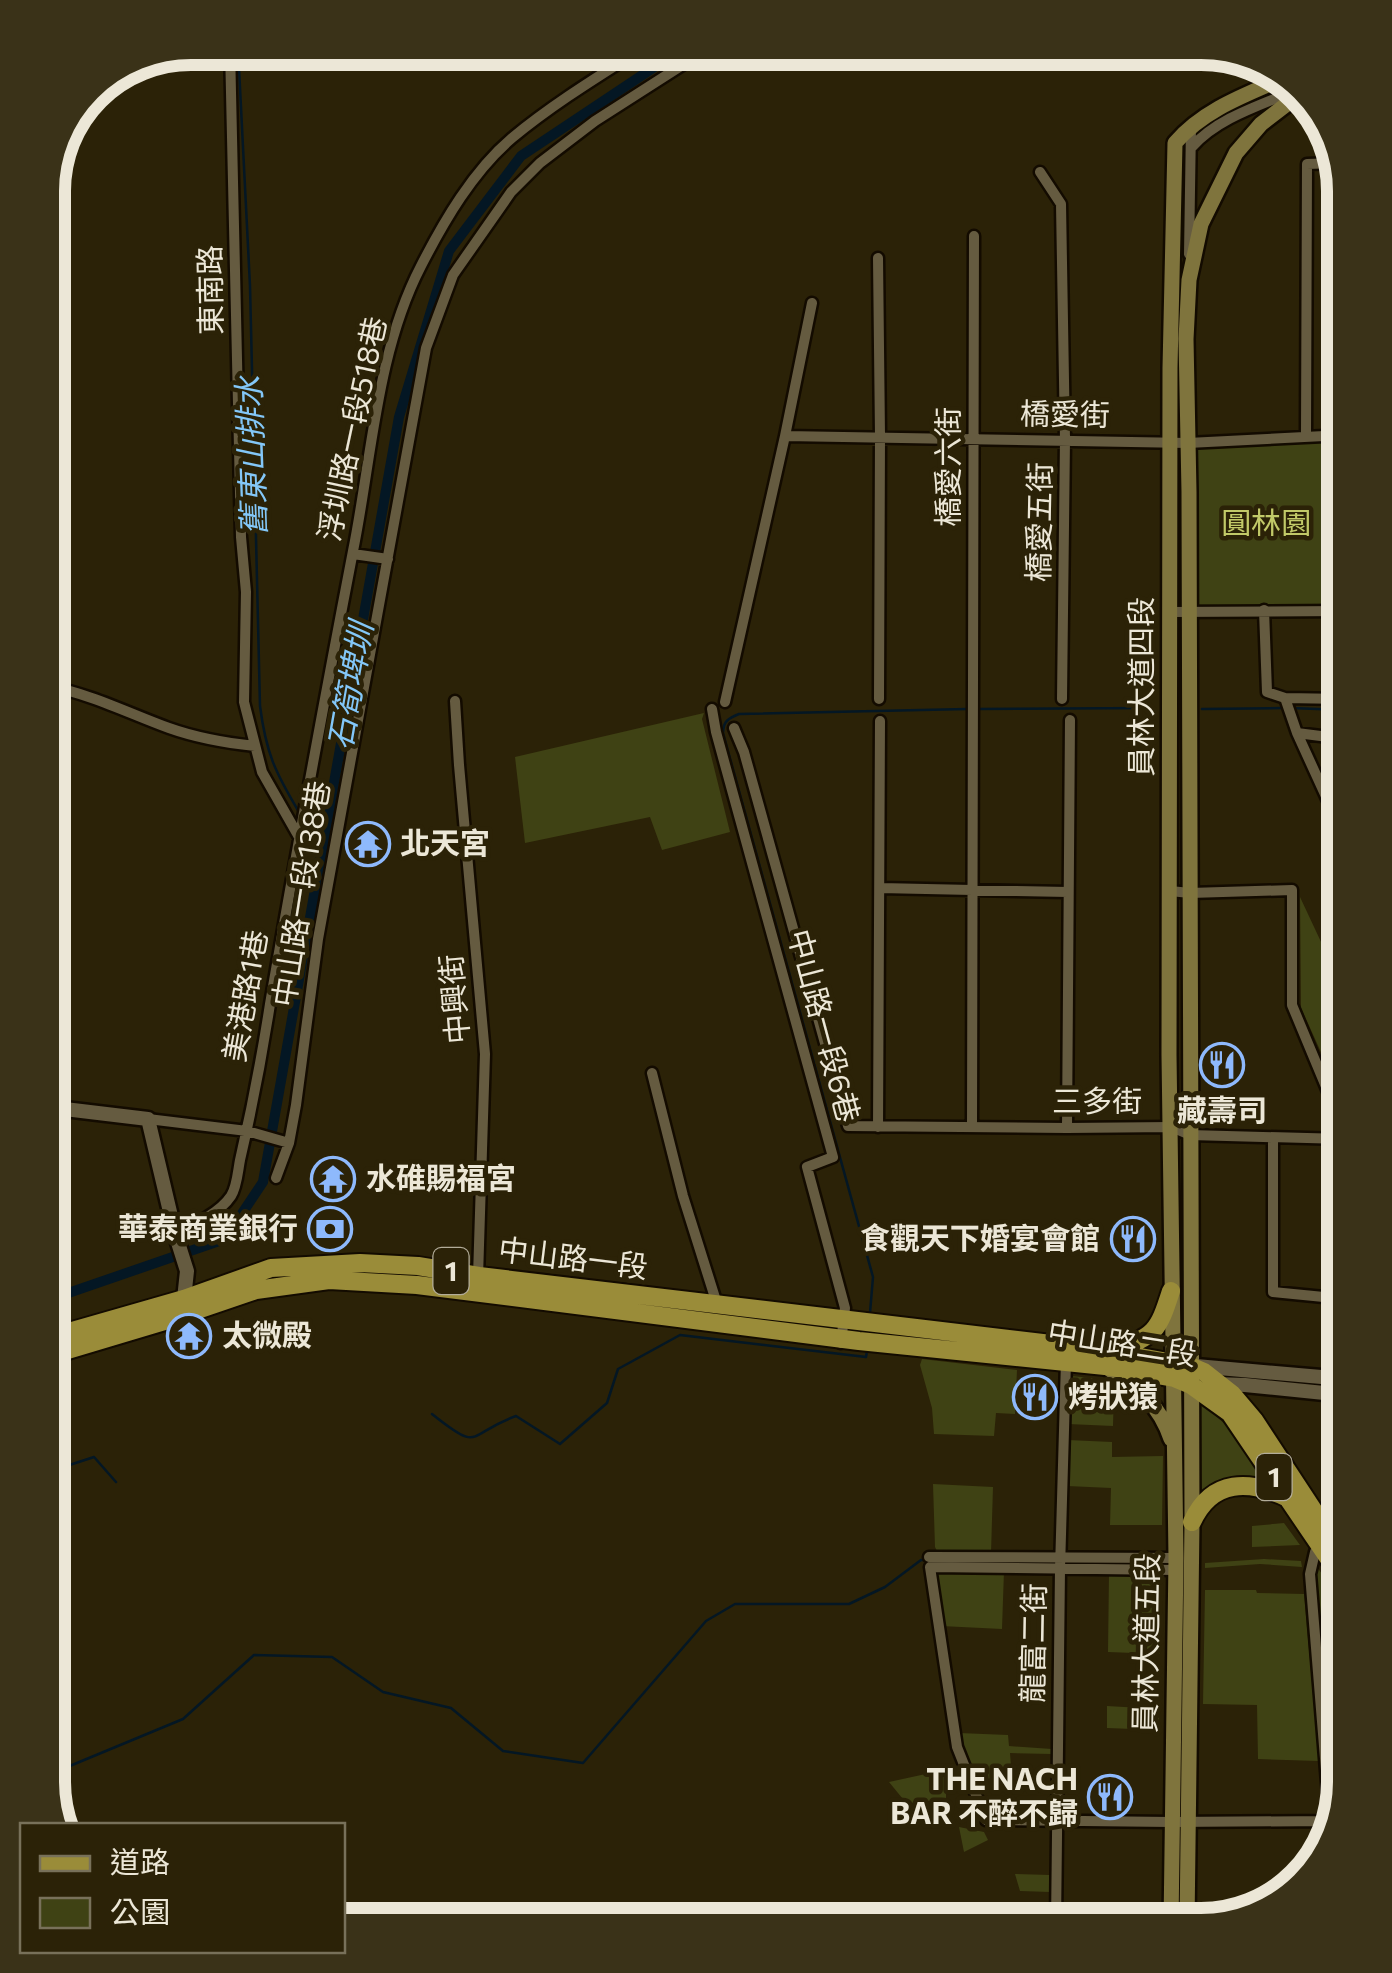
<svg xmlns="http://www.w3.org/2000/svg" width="1392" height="1973" viewBox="0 0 1392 1973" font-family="Commissioner,'Noto Sans TC',sans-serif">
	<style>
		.green { fill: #3f4214 }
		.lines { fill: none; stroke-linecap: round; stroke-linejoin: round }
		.stream { stroke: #041724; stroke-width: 2.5 }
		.canal { stroke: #041724; stroke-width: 10 }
		.minor-casing { stroke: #130b00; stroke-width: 15 }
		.tertiary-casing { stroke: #130b00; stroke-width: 19 }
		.secondary-casing { stroke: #130b00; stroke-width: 20 }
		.primary-casing { stroke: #130b00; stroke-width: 22 }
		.minor { stroke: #655b40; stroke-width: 10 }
		.tertiary { stroke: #655b40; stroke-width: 14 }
		.secondary { stroke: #7f743d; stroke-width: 15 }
		.primary { stroke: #9a8c39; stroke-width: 18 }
		.labels { text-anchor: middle; stroke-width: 9; stroke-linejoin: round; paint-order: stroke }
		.shield { fill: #2b2207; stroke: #b2ac99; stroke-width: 2.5 }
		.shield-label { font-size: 28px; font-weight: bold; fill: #ece7d7 }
		.street-label { font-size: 30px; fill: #ece7d7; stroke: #2b2207 }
		.park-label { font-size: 30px; fill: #c1c968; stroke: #2b2207 }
		.poi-label { font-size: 30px; font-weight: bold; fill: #ece7d7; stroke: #2b2207; text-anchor: start }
		.water-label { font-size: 32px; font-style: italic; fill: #83c7f8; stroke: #2b2207 }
		.rim { fill: none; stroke: #ece7d7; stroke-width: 12 }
	</style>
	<rect width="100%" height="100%" fill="#2b2207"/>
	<path class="green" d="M1344,435V611L1190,613L1188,443Z
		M704,713L702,719L730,832L662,850L650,817L525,843L515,757Z
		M1300,897L1344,991V1103L1301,1008Z
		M922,1359L1017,1370L1015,1414L996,1413L994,1436L934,1434L932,1408L920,1365Z
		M1072,1376L1091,1378L1114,1388L1113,1426L1068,1424L1069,1380Z
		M1200,1402L1226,1425L1265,1482L1197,1502L1198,1403Z
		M1181,1411H1183V1800H1180Z
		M1068,1440L1112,1442V1457L1163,1456L1162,1525H1110L1111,1488L1067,1486Z
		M933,1484L993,1487L991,1553L937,1551L935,1547Z
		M1284,1523L1300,1545L1252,1547V1526Z
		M1264,1559L1301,1561L1302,1567L1260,1564L1205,1568V1563Z
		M1313,1565L1318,1568L1344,1608V1782L1336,1815Z
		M942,1569L1004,1571L1002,1629L941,1626L937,1574Z
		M1109,1573L1161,1574L1160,1654L1108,1652Z
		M1205,1590H1256L1257,1593L1304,1594L1319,1761L1258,1759L1257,1705L1203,1704Z
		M1107,1706L1159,1709V1730L1107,1728Z
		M959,1733L1008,1735L1009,1746L1052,1749V1754L1010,1753L1012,1779L973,1778Z
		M944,1770L961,1772L968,1789L946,1788V1798H939L940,1804L926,1800L907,1804L889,1782Z
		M959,1827L984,1832L988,1840L964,1852Z
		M1015,1874L1050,1875V1892L1020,1891Z
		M1062,1910H1106V1922L1156,1923V1925H1061Z"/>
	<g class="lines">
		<path class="stream" d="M238,48L250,286L260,706C266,753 275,772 299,812
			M1291,708L1344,710
			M975,709L1154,708
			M1202,709L1283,708
			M306,823L322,849
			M870,1313L873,1277L723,733C723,721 729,718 739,714L967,709
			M432,1414C482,1454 466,1434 516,1416L560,1444L607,1403L618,1369L680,1335L866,1357L867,1351
			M48,1472L94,1457L116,1482
			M1102,1563L1156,1564
			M48,1775L183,1719L254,1655L332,1657L383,1692L451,1708L503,1751L583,1763L706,1621L735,1604H849L885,1587L921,1560H924"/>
		<path class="canal" d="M48,1300L225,1239L263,1182L399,417L449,251L521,156L683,48"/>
		<defs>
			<path id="minor" d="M230,48L241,537L246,592L244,702L262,772L299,837
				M1192,147C1217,118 1261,105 1296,90
				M1040,172L1061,204L1065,439L1062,699
				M1189,254L1191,126
				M878,258L880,436L879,699
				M1306,435L1307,164L1337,163
				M785,436L1188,443L1344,435
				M353,554L388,559
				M1264,610L1267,692L1285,698L1297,733L1344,836
				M1170,612L1344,611
				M48,686C91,694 128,713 169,728C197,738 226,743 255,746
				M1285,698L1344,699
				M455,701L459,765L485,1054L478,1277
				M725,702L785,436L812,303
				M712,709L716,732L833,1157L807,1167L845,1308L841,1343
				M734,728L744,752L848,1126L1067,1128L1171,1127L1190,1135L1344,1139
				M1297,733L1344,739
				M880,888L1068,892
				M1170,891L1190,893L1292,890V1005L1344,1130
				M652,1073L683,1196L717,1304
				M148,1119L247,1131L289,1143
				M972,1126L974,236
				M878,1127L880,721
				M1067,1128L1070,720
				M1273,1138V1292L1344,1299
				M276,1178L289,1143L296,1105L318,939L426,348L453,275L511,192L540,163L595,121L709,48
				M175,1233C193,1225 219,1214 231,1196C237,1187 238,1170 240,1160C252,1108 262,1056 270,1004C296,853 324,702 353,551C372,457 376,353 421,266C444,221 473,171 512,138C553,104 599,76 643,48
				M1323,1547L1315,1552L1310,1574L1331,1832
				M929,1557L1176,1558
				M1176,1570L930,1567L957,1747L986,1820L1171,1822L1331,1821
				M1056,1925L1060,1569L1066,1361"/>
			<path id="tertiary" d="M48,1107L148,1119L175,1233L187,1271L184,1299L178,1305
				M1196,1366L1344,1379
				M1216,1384L1245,1385L1344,1395"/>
			<path id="secondary" d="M1108,1368C1138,1389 1159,1403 1171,1439
				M1171,1925L1176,1558L1169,1055L1170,368L1175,143C1203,110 1245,95 1284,78
				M1187,1925L1192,1522L1189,492L1186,339L1189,280L1201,224L1236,153L1261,124L1300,94"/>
			<path id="primary" d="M48,1338L184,1299L271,1268L360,1263L418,1266L479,1276L1102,1350L1190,1366L1204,1372L1232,1394L1254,1420L1344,1557
				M1114,1350C1155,1336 1158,1332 1171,1291
				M48,1356L165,1321L256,1290L329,1280L417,1285L859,1341L1105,1366L1174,1378L1191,1385L1230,1413L1344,1581
				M1192,1522C1212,1478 1250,1480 1288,1498"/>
		</defs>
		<use href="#minor" class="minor-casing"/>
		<use href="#tertiary" class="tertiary-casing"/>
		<use href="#secondary" class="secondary-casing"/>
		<use href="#primary" class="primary-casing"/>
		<use href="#minor" class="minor"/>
		<use href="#tertiary" class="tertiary"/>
		<use href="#secondary" class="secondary"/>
		<use href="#primary" class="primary"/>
	</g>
	<defs>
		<symbol id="temple-ring" viewBox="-11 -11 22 22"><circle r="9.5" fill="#2b2207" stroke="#8eb9fc" stroke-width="1.5"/><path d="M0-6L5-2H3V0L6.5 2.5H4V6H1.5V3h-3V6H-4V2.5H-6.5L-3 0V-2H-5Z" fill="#8eb9fc"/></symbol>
		<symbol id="restaurant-ring" viewBox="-11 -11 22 22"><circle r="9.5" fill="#2b2207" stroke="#8eb9fc" stroke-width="1.5"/><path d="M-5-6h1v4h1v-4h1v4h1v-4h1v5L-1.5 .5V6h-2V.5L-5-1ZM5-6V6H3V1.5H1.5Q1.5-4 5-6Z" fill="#8eb9fc"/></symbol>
		<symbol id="bank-ring" viewBox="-11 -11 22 22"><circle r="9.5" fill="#2b2207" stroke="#8eb9fc" stroke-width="1.5"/><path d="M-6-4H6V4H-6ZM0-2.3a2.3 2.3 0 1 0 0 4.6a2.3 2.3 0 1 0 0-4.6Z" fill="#8eb9fc"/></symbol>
	</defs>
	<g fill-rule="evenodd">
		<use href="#temple-ring" x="343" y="819" width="50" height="50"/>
		<use href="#restaurant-ring" x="1197" y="1040" width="50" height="50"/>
		<use href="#temple-ring" x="308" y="1154" width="50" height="50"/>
		<use href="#bank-ring" x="305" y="1204" width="50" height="50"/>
		<use href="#restaurant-ring" x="1108" y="1214" width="50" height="50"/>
		<use href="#temple-ring" x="164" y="1311" width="50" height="50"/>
		<use href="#restaurant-ring" x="1010" y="1372" width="50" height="50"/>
		<use href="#restaurant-ring" x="1085" y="1772" width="50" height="50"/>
	</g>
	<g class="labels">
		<g class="shield">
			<rect x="433.5" y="1248" width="35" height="46" rx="8"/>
			<rect x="1256.5" y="1454" width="35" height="46" rx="8"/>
		</g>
		<g class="shield-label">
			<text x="451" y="1281">1</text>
			<text x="1274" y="1487">1</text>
		</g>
		<g class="street-label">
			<text transform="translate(211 290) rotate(-91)" y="10">東南路</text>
			<text transform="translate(1065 415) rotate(1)" y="10">橋愛街</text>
			<text transform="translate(353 429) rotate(-78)" y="10">浮圳路一段518巷</text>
			<text transform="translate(949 467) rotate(-90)" y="10">橋愛六街</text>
			<text transform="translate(1040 522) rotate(-89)" y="10">橋愛五街</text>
			<text transform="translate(1142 687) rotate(-90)" y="10">員林大道四段</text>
			<text transform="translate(302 894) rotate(-81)" y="10">中山路一段138巷</text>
			<text transform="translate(246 996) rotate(-80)" y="10">美港路1巷</text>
			<text transform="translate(455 999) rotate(-95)" y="10">中興街</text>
			<text transform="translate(823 1026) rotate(75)" y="10">中山路一段6巷</text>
			<text x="1097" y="1112">三多街</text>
			<text transform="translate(573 1259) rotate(7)" y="10">中山路一段</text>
			<text transform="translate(1122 1344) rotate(9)" y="10">中山路二段</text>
			<text transform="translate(1034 1643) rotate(-89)" y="10">龍富二街</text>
			<text transform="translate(1147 1643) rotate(-89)" y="10">員林大道五段</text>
		</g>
		<g class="park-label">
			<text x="1266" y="534">圓林園</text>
		</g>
		<g class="poi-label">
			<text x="400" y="854">北天宮</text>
			<text x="1222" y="1121" text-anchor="middle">藏壽司</text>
			<text x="366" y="1189">水碓賜福宮</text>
			<text x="298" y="1239" text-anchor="end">華泰商業銀行</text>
			<text x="1100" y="1249" text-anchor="end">食觀天下婚宴會館</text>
			<text x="222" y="1346">太微殿</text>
			<text x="1068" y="1407">烤狀猿</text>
			<text x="1078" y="1790" text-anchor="end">THE NACH<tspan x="1078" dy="34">BAR 不醉不歸</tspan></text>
		</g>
		<g class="water-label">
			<text transform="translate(252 456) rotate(-92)" y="11">舊東山排水</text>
			<text transform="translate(351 686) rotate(-80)" y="11">石筍埤圳</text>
		</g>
	</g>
	<path d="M0 0H1392V1973H0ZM191 65H1201A126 126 0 0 1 1327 191V1782A126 126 0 0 1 1201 1908H191A126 126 0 0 1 65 1782V191A126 126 0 0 1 191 65Z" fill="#3a3218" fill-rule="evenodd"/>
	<path class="rim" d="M191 65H1201A126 126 0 0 1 1327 191V1782A126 126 0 0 1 1201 1908H191A126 126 0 0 1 65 1782V191A126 126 0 0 1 191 65Z"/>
	<rect x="20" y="1823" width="325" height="130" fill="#2b2207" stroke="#78715a" stroke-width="2.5"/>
	<rect x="40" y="1856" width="50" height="15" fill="#9a8c39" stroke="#78715a" stroke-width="2.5"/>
	<text x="110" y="1873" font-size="30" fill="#ece7d7">道路</text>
	<rect x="40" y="1898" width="50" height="30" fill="#3f4214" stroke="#78715a" stroke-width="2.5"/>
	<text x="110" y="1923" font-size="30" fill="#ece7d7">公園</text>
</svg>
